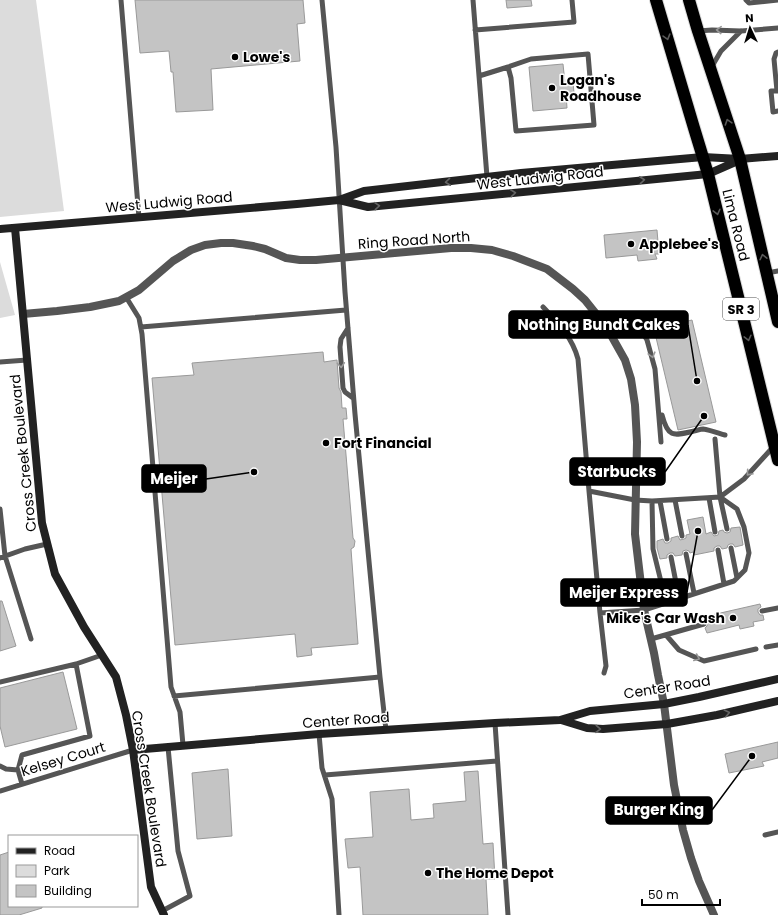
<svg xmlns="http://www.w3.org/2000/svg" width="778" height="915" viewBox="0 0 778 915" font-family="Poppins,sans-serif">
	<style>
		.green { fill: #dcdcdc }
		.building { fill: #c4c4c4; stroke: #999 }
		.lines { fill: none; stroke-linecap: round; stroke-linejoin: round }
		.highway-casing { stroke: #dbdbdb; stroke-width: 14 }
		.lane { stroke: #555; stroke-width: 5 }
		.street { stroke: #555; stroke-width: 8 }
		.secondary { stroke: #222; stroke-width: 8 }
		.highway { stroke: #000; stroke-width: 12 }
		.oneway { stroke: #999 }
		.oneway2 { stroke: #595959 }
		.oneway3 { stroke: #646464 }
		.poi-dot { fill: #000; stroke: #fff; stroke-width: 1.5 }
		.labels { text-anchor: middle; stroke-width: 3; stroke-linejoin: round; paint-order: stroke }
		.shield { fill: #fff; stroke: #4c4c4c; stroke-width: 1 }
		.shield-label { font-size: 13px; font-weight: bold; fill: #000 }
		.poi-label { font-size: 14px; font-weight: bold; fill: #000; stroke: #fff; text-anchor: start }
		.street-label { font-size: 14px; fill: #000; stroke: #fff }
		.leader { fill: none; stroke: #000; stroke-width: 1.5 }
		.callout-dot { fill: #000; stroke: #fff; stroke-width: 1.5 }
		.callout { fill: #000; stroke: #000; stroke-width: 1.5 }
		.callout-label { font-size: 15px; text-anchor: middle; font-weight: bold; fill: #fff }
	</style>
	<rect width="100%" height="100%" fill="#fff"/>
	<path class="green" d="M0,0H36L64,211L0,217Z
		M0,262L15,315L0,318Z"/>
	<path class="building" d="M135,0H303L305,23L297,24L300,61L211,69L213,110L176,112L173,72H171L169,51L140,53Z
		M506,0H531L532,6L507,8Z
		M563,64L565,83L573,82L574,93L566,94L567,108L533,111L529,67Z
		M657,230L659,254H655L657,259L638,261L637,255L606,258L604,235Z
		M692,320L716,422L678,430L654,329Z
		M323,352L324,362L337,360L339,388L341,392L342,408H346L347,419H343L353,538L355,541L354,547L351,549L358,644L311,648L312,655L297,657L295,634L175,645L152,378L194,375L192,363Z
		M703,517L706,534L711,532L714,536L718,535L719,531L723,530L724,532L727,533L730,532L731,528L740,527L743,545L735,547L733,544H730L728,545L727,548L722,549L720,546H717L714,548V551L694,555L693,552L690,553L689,551L686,550L683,551L682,555L675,556L673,553H670L667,555V558L660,559L657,548V541L663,539L665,543H668L671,541V538L678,536L680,540L684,539L686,538V535L690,534L687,520Z
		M0,601H2L16,646L0,651Z
		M760,604L761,607L758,609V612L760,615H763L764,620L753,622L754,626L740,629L739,625L707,633L705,628L707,626L708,623L706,621L703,620V617Z
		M63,672L77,729L5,747L0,726V688Z
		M778,742V758L762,762L764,766L729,773L725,754Z
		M228,769L232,836L197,839L192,773Z
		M478,771L483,844L493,843L495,879H486L488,915H363L360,867L348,868L345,839L373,837L370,792L409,789L411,820L434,818L433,804L466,801L464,772Z
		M9,852V906H42V908L19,915H0V855Z"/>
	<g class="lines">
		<defs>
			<path id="highway" d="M656,0L694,128L708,174L778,460
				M689,0L698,31L740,159L778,322"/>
		</defs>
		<use href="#highway" class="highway-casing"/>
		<path class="lane" d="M121,0L139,218
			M322,0L336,147L345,292L355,414L380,677L386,730
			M473,0L487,177
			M746,0L749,3L778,0
			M475,30L574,22L572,0
			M698,31L712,30L741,31L778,28
			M711,68L721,51L741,31
			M479,76L508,67L511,78L516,131L594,125L588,54L531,59L508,67
			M777,91L774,59L776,53L778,52
			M778,91H771L773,112L778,111
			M767,273L778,271
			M126,297L139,318L142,334L171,687L180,712L183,745
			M543,307C558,323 572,337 578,359L589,491L635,500L652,501L720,497L744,479L774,446
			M635,320L647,340L655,369L661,442
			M141,327L346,310
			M348,328L341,339L340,347L343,388L345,392L353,398
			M0,362L27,360
			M662,415C668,438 673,436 694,431C696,431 700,429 703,429C710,430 718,433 725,435
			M715,439L720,497L727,529
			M589,491L600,613L644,610L734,581L745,570L749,553L744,527L737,509L720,497
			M709,498L715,532
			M675,500L682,536
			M652,501L653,549L666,602
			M660,501L667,539
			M0,509L5,556L31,639
			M731,548L737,578
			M718,550L724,584
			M686,554L694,593
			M671,557L679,598
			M0,558L25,549L47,544
			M762,611L778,608
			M600,613L606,666L604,673
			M666,635L679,650L704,661L756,649
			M651,639L704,624
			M766,647L778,645
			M0,682L76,664
			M174,696L380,677
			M495,723L508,915
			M319,734L322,768L332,799L339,915
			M0,766L6,769L18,770
			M325,775L497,761
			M22,784L18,770L22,755L90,736L76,664L102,655
			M0,791L133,750
			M765,835L778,832
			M162,911L190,896L178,851L168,747"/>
		<path class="street" d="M23,314L57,311L90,307L119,301L139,290L173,261L191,250L205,245L221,243H233L253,246L265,249L286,258L300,260H316L451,248H471L492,250L513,256L547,269L573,289L585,300L597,315L607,328L625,360L631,379L635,405L637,442L635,534L644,610L654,653L658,675L664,704L674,785L683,830L691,858L699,881L714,915"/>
		<path class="secondary" d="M339,200L368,207L708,174L740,160
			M15,228L42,523L55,574L84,627L116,677L126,715L133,750L151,887L164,915
			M0,229L297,204L339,200L364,191L521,173L703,157L740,159L778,156
			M561,720L587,728L603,729L667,724L717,715L778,701
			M133,750L319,734L495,723L560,720L590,711L664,704L699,697L778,679"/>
		<use href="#highway" class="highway"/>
	</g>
	<defs><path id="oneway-chevron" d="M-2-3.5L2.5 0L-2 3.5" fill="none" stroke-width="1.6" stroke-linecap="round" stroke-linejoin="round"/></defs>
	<g class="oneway">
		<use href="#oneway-chevron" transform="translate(719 30) rotate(-177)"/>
		<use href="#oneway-chevron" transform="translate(652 355) rotate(75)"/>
		<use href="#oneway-chevron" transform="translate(341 365) rotate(86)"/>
		<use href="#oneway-chevron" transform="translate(749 473) rotate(131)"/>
		<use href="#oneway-chevron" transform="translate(697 658) rotate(23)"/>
	</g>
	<g class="oneway2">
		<use href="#oneway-chevron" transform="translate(667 37) rotate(74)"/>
		<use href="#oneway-chevron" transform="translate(728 122) rotate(-108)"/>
		<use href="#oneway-chevron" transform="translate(717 212) rotate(76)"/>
		<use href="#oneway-chevron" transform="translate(763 257) rotate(-103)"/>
		<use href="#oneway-chevron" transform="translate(748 338) rotate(76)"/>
	</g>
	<g class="oneway3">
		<use href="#oneway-chevron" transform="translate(642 180) rotate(-6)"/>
		<use href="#oneway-chevron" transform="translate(448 182) rotate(174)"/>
		<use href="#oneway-chevron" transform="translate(513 193) rotate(-6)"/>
		<use href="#oneway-chevron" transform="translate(377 206) rotate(-5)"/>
		<use href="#oneway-chevron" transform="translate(727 713) rotate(-13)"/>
		<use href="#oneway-chevron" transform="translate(598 729) rotate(3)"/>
	</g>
	<g class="poi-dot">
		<circle cx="235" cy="57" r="4"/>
		<circle cx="552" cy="88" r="4"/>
		<circle cx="631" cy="244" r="4"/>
		<circle cx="326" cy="443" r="4"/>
		<circle cx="733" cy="618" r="4"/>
		<circle cx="428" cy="873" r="4"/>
	</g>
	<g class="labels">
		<rect class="shield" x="723" y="298" width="36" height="22" rx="3"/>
		<g class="shield-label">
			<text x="741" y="314">SR 3</text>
		</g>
		<g class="poi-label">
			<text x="243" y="62">Lowe's</text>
			<text x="560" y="85">Logan's<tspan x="560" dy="16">Roadhouse</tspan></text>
			<text x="639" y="249">Applebee's</text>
			<text x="334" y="448">Fort Financial</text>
			<text x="725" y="623" text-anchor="end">Mike's Car Wash</text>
			<text x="436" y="878">The Home Depot</text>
		</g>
		<g class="street-label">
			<text transform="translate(540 178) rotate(-6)" y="5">West Ludwig Road</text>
			<text transform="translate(169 202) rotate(-5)" y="5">West Ludwig Road</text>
			<text transform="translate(736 225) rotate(76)" y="5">Lima Road</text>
			<text transform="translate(414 240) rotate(-4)" y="5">Ring Road North</text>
			<text transform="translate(23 453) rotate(-96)" y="5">Cross Creek Boulevard</text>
			<text transform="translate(667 687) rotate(-9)" y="5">Center Road</text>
			<text transform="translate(346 720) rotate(-4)" y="5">Center Road</text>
			<text transform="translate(63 759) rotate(-17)" y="5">Kelsey Court</text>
			<text transform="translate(149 789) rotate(81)" y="5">Cross Creek Boulevard</text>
		</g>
	</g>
	<path class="leader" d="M697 381L688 325M704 416L665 472M254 472L206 479M698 531L687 592M752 756L712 810"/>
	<g class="callout-dot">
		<circle cx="697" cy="381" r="4"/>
		<circle cx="704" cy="416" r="4"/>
		<circle cx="254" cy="472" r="4"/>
		<circle cx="698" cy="531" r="4"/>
		<circle cx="752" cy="756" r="4"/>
	</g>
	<g class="callout">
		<rect x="509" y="311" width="179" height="27" rx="4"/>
		<rect x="570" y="458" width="95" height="27" rx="4"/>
		<rect x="142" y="465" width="64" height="27" rx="4"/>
		<rect x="561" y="579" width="126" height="27" rx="4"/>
		<rect x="606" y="797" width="106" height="27" rx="4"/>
	</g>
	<g class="callout-label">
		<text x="599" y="330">Nothing Bundt Cakes</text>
		<text x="617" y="477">Starbucks</text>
		<text x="174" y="484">Meijer</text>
		<text x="624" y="598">Meijer Express</text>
		<text x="659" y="815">Burger King</text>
	</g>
	<rect x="8" y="835" width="130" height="72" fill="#ffffff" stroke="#999999"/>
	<rect x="16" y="848" width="20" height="6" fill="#222222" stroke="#999999"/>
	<text x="44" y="855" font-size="12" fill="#000000">Road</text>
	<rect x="16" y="865" width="20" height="12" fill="#dcdcdc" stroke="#999999"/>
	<text x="44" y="875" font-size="12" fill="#000000">Park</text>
	<rect x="16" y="885" width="20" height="12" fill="#c4c4c4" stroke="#999999"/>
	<text x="44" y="895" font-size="12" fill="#000000">Building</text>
	<g transform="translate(750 28) rotate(356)" stroke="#ffffff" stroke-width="3" paint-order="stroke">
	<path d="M0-3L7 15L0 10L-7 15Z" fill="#000000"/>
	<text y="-6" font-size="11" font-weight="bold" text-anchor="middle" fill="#000000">N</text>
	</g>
	<path d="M642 899v6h78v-6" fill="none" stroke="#000000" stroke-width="2"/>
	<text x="648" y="899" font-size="12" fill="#000000" stroke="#ffffff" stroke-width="3" paint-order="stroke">50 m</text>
</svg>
